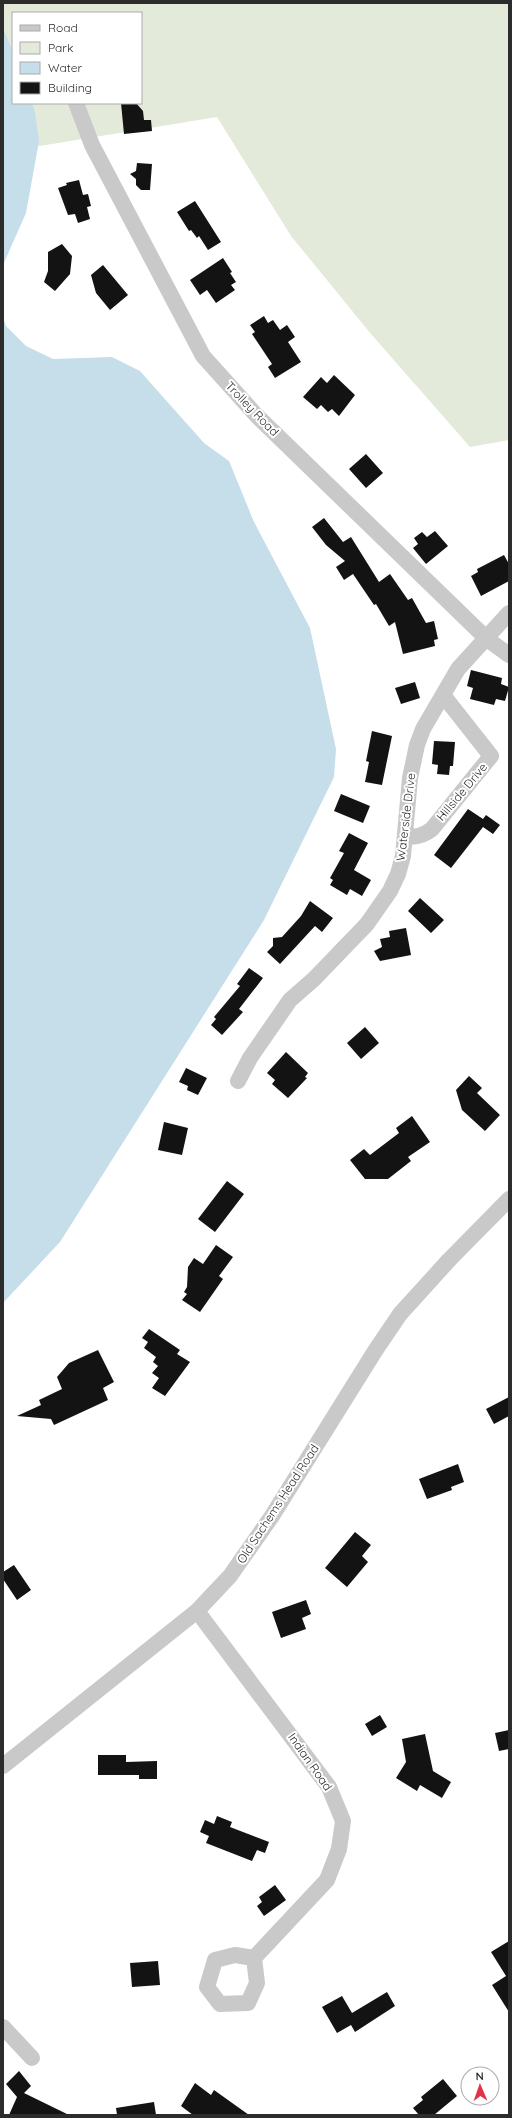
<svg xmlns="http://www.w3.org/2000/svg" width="512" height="2118" viewBox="0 0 512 2118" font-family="Quicksand,sans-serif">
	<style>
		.green { fill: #e3eada; fill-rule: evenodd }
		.water { fill: #c6deea }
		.building { fill: #131313 }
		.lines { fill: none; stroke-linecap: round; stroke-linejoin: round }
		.minor { stroke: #c9c9c9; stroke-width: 16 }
		.labels { text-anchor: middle; stroke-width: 4; stroke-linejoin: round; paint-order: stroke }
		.street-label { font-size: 12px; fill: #2c2c2c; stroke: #fff }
	</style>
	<rect width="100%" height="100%" fill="#fff"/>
	<path class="green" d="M3,3H509V440L470,447L371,334L291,236L217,117L3,152ZM13,13H141V103H13Z"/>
	<path class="water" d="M3,28L13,52V103H32L35,112L39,141L26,213L3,265Z
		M3,317L6,326L26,346L53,359L112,357L140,371L204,443L229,461L254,522L310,628L336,749L334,777L264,920L60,1242L3,1303Z"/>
	<path class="building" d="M121,103H136L143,111L144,120H151L152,131L124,134Z
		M137,163L152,164L150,190H141L136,185V179L130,174L136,171Z
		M79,180L83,195L88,194L91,206L87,207L90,219L78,223L75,214L68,215L58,188L67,185L66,183Z
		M195,201L221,242L208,250L199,236L197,238L191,230L189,231L177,212Z
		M62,244L72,256L70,274L55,291L44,282L48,271V252Z
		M223,258L232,272L230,273L236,282L231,285L235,290L216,303L207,290L200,295L190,280Z
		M103,265L128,295L110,310L96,293L91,275Z
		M264,316L268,323L273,320L280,330L287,325L295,337L288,342L301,362L275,378L268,367L272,364L252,334L255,332L250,325Z
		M334,375L355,395L339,416L332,409L328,412L321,405L317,409L303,397L321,377L327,383Z
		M366,454L383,473L366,488L349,469Z
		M324,518L343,542L351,537L379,582L390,574L408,600L412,598L426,623L434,621L438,639L434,640L435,646L403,654L395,622L389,626L376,604L374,605L353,574L344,580L336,567L345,561L326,545L312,527Z
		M435,531L448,546L426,564L413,548L418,544L414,538L422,532L427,537Z
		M504,555L509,564V581L481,596L471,576L478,572L477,569Z
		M471,670L502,678L501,684L509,687L505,701L496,699L494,705L470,699L473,688L467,686Z
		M415,682L420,698L401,704L395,688Z
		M372,731L392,736L382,785L365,782L369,762L366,761Z
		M434,741L455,742L453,766H450L449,775L437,774L438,765L432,764Z
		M341,794L370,806L363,823L334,811Z
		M468,809L483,819L486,815L500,825L493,834L483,827L451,868L434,855Z
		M349,833L368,843L354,870L371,880L362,896L350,889L347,895L330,885L333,880L330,878L344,853L339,851Z
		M420,898L444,920L431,933L408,911Z
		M310,901L333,918L322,932L315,926L280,964L267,952L273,946V938L282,937L301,916Z
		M406,928L411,955L380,961L374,951L382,947L380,939L390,937L389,931Z
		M249,968L263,978L239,1009L243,1012L222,1035L211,1025L216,1019L214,1017L240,986L237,984Z
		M365,1027L379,1043L361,1059L347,1043Z
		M286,1052L308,1073L305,1077L307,1078L288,1098L272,1084L275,1080L267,1073Z
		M186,1068L207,1078L198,1095L187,1090L188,1086L179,1082Z
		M469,1076L482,1088L477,1093L500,1115L485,1131L462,1110L456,1090Z
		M412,1116L430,1142L408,1157L411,1161L388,1179H365L350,1160L364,1149L370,1155L399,1133L396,1128Z
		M164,1122L188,1128L182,1155L158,1150Z
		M227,1181L244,1194L215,1232L198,1219Z
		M216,1245L233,1257L219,1276L223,1279L200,1312L182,1300L187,1294L184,1292L187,1287L188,1267L194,1258L203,1264Z
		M149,1329L180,1350L177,1354L190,1362L165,1396L152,1388L159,1378L152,1373L158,1366L153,1362L156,1357L144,1348L148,1342L142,1338Z
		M98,1350L114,1382L103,1388L108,1400L54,1425L51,1419L17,1416L41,1405L39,1400L62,1389L57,1377L69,1363Z
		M509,1397V1416L494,1424L486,1409Z
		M458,1464L464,1482L451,1487L452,1490L427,1499L419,1479Z
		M355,1532L371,1545L362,1556L368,1562L347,1587L325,1568Z
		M14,1565L31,1590L17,1600L3,1579V1572Z
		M306,1600L311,1614L302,1618L306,1629L281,1638L272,1612Z
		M380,1715L387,1727L372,1736L365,1724Z
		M509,1730V1749L499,1751L495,1733Z
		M425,1734L433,1771L451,1782L442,1798L420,1785L417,1791L396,1778L406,1762L402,1739Z
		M98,1755H126V1762L157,1761V1779H139V1775H98Z
		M217,1816L232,1822L230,1827L269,1842L265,1853L257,1850L252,1861L206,1843L209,1836L200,1832L205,1820L214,1824Z
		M275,1885L286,1900L264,1916L257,1906L262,1902L259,1897Z
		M509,1941V2012L492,1985L506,1976L491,1952Z
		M158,1961L160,1985L132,1987L130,1963Z
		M387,1992L395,2006L355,2032L351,2025L337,2033L322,2007L342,1996L352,2013Z
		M19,2071L31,2086L24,2093L69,2115H9L17,2097L6,2084Z
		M443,2079L457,2096L434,2115H419L413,2108L423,2100L421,2097Z
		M195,2083L211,2095L214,2090L249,2115H193L181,2106Z
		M154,2102L156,2115H117L116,2108Z"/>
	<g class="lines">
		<path class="minor" d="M76,103L92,145L203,356L256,415L487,639L509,655
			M405,837C416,837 423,836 432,829L491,756L443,695
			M238,1081L250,1058L290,1000L314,979L367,924L390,891L398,874L403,856L410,778L417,745L423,729L458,669L509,613
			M197,1611L329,1787L343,1821L339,1849L327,1880L254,1958L257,1983L248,2003L220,2004L207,1987L215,1960L235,1955L254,1958
			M3,1766L197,1611L230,1576L272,1516L375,1351L400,1314L449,1260L509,1199
			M3,2027L32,2058"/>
	</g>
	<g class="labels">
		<g class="street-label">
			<text transform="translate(252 409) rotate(46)" y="4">Trolley Road</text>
			<text transform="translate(462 792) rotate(-50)" y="4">Hillside Drive</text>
			<text transform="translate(406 817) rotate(-83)" y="4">Waterside Drive</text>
			<text transform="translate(278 1504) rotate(-57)" y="4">Old Sachems Head Road</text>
			<text transform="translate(310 1762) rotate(55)" y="4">Indian Road</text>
		</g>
	</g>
	<rect width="512" height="2118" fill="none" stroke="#2c2c2c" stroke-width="8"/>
	<rect x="12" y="12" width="130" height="92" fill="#ffffff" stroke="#ababab"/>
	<rect x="20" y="25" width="20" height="6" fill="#c9c9c9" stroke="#ababab"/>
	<text x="48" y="32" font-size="12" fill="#2c2c2c">Road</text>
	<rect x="20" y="42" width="20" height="12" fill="#e3eada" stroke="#ababab"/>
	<text x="48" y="52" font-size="12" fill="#2c2c2c">Park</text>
	<rect x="20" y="62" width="20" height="12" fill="#c6deea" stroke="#ababab"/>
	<text x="48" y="72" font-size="12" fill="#2c2c2c">Water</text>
	<rect x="20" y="82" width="20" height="12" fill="#131313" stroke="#ababab"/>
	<text x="48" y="92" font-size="12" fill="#2c2c2c">Building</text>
	<g transform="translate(480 2086) rotate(358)"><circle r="19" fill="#ffffff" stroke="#ababab"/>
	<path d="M0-3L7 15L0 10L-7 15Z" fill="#e03249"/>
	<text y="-6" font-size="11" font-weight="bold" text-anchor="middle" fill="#2c2c2c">N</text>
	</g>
</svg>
